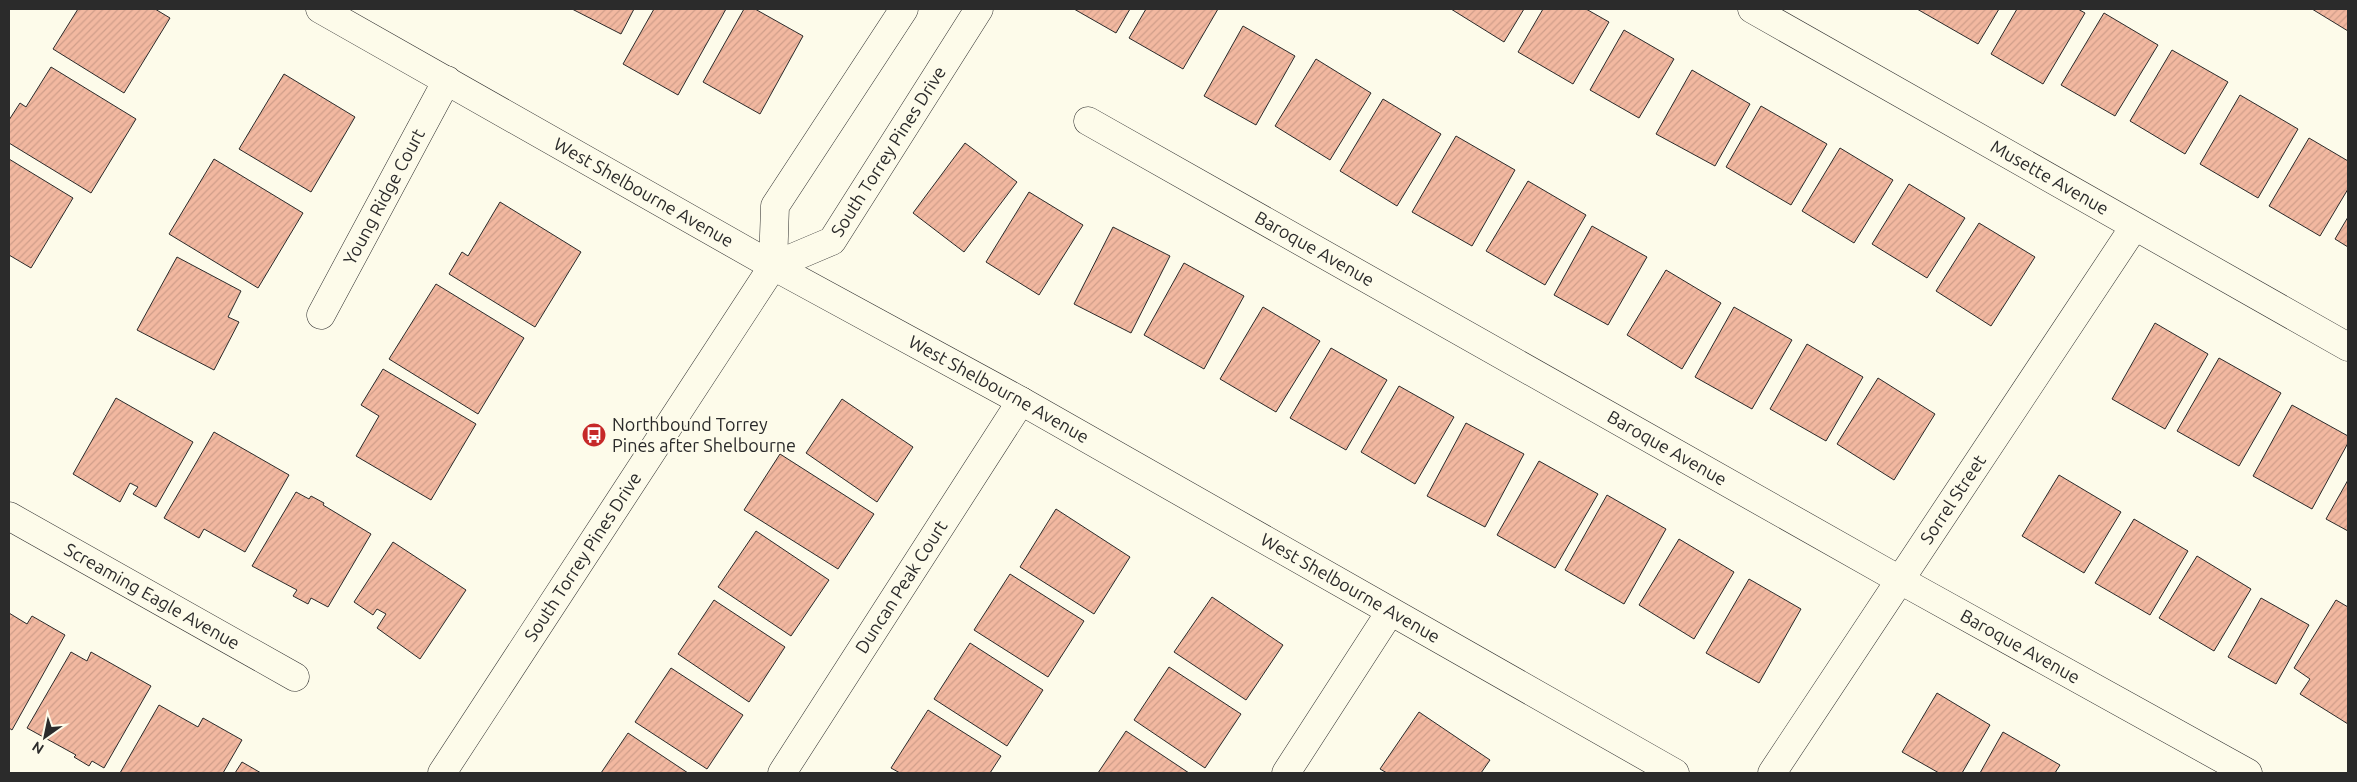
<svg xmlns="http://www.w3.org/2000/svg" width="2357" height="782" viewBox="0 0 2357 782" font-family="Ubuntu,sans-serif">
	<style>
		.building { fill: url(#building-hatch); stroke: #2b2b2b }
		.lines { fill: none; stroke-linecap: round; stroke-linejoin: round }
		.street-casing { stroke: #2b2b2b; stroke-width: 29 }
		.secondary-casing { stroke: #2b2b2b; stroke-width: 29 }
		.street { stroke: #fdfbea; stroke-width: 28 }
		.secondary { stroke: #fdfbea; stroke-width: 28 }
		.labels { text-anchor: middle; stroke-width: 4; stroke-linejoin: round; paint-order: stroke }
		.street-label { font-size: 18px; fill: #2b2b2b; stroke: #fdfbea }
		.poi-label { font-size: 18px; fill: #2b2b2b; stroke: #fdfbea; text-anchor: start }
	</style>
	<defs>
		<pattern id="building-hatch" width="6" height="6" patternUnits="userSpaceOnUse" patternTransform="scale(1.25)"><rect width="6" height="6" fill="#f2b8a0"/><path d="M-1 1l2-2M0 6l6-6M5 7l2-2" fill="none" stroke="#d09e8a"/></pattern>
	</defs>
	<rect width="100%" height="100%" fill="#fdfbea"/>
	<path class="building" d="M78,9H155L170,18L124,93L53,49Z
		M572,9H634L621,34Z
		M654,9H726L678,95L623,64Z
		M744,9H755L803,36L760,114L703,82Z
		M1074,9H1130L1116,33Z
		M1146,9H1218L1183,69L1129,38Z
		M1451,9H1524L1504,42Z
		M1543,9H1586L1609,22L1573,84L1518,52Z
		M1917,9H1999L1978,44Z
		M2017,9H2078L2085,13L2043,84L1991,54Z
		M2312,9H2348V31Z
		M2104,13L2158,45L2115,116L2061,85Z
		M1243,26L1295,56L1256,125L1204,96Z
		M1624,30L1674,59L1639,118L1590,90Z
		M2172,50L2228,82L2185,154L2130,121Z
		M1316,59L1371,93L1330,160L1275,126Z
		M51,67L136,119L91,193L9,143V120L20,103L26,107Z
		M1692,70L1750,104L1715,166L1656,134Z
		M284,74L355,117L311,192L239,149Z
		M2240,95L2298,129L2258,198L2200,164Z
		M1383,99L1441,134L1397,206L1340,171Z
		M1761,106L1827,144L1791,205L1726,167Z
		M1456,136L1515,170L1472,246L1412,212Z
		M2309,138L2348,161V189L2320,236L2269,206Z
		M965,143L1017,182L964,252L913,213Z
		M1840,148L1893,180L1854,243L1802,211Z
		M9,159L73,198L31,268L9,255Z
		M214,159L303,213L258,288L169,234Z
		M1528,181L1586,215L1545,285L1486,251Z
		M1909,184L1965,218L1927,278L1872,244Z
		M1029,192L1083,225L1039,295L986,262Z
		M500,202L581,252L535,327L449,274L462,252L468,256Z
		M2348,217V247L2335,239Z
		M1979,223L2035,257L1991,326L1936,291Z
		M1592,226L1647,257L1608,325L1554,295Z
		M1113,227L1170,256L1131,333L1074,304Z
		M177,257L241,291L228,317L239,322L214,370L137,330Z
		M1184,263L1244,296L1204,369L1144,335Z
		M1666,270L1721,303L1682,369L1627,335Z
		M436,284L524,338L478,414L389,359Z
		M1263,307L1320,341L1276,412L1220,379Z
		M1734,307L1792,340L1752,409L1695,377Z
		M2155,323L2208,354L2165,429L2112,399Z
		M1807,344L1863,377L1826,441L1770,409Z
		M1331,348L1387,380L1346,450L1290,418Z
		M2219,358L2281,393L2239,466L2177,431Z
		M383,369L476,424L431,500L356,456L379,416L361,405Z
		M1878,378L1935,414L1894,480L1837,444Z
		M1399,386L1454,417L1415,484L1361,452Z
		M116,398L193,442L156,507L133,494L138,487L130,483L120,502L73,474Z
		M842,399L913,447L877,502L806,453Z
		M2292,405L2348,436V443L2312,509L2253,476Z
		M1466,423L1524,454L1485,527L1427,496Z
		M214,432L289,475L245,552L204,529L199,538L164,518Z
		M780,454L874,514L838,569L744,510Z
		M1539,461L1598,494L1555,568L1497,535Z
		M2059,475L2121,512L2084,573L2022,536Z
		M2348,480V531L2326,519Z
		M296,492L309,499L311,496L324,503L323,505L371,534L328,607L311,598L308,604L293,596L297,590L252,566Z
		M1607,495L1666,529L1624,604L1565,570Z
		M1056,509L1130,557L1094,614L1020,567Z
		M2134,519L2188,551L2150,615L2095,583Z
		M756,531L829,580L791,636L718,587Z
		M1679,539L1734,572L1694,639L1639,605Z
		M393,542L466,590L420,659L377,628L386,614L377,609L373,615L354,602Z
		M2197,556L2251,589L2214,651L2159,618Z
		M1010,574L1084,621L1048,677L974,630Z
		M1749,579L1801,609L1759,683L1706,653Z
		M1212,597L1283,645L1246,700L1174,652Z
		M2261,598L2309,625L2276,684L2228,657Z
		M714,600L785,647L749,702L678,654Z
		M2336,600L2348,607V724L2300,694L2310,679L2294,668Z
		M9,613L27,624L32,616L65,635L12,730L9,728Z
		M970,643L1043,690L1007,746L934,699Z
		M71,652L87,661L91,652L151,686L104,768L92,761L89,766L74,757L76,755L27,728Z
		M1169,667L1241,714L1205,768L1134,720Z
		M671,668L743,715L707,769L635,722Z
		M1937,693L1990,725L1962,773H1939L1902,752Z
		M159,705L198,727L203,718L242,740L223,773H120Z
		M928,710L1001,756L990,773H900L891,768Z
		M1419,712L1490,760L1481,773H1387L1380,769Z
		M1126,731L1189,773H1098Z
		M2003,732L2060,765L2055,773H1980Z
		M628,733L688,773H601Z
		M242,762L261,773H235Z"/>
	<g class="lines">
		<defs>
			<g id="street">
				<path id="s1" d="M1752,9L2348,347"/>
				<path id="s2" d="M1088,121L1900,580L2248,773"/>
				<path id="s3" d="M321,315L447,80"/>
				<path id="s4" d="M9,516L295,677"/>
				<path id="s5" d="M782,773L1021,401"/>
				<path d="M1286,773L1390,612"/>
				<path id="s6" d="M1772,773L2134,227"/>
			</g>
			<g id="secondary">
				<path id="s7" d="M320,9L773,266L1021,401L1675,773"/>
				<path id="s8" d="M773,266L832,241L979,9"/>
				<path id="s9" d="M442,773L773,266L775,206L904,9"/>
			</g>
		</defs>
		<use href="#street" class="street-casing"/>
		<use href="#secondary" class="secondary-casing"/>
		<use href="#street" class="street"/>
		<use href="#secondary" class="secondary"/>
	</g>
	<defs>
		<symbol id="bus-disc" viewBox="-11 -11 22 22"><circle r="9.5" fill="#c62828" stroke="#fdfbea"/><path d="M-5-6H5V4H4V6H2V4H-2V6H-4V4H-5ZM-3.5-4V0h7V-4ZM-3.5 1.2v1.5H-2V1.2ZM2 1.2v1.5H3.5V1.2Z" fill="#fff"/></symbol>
	</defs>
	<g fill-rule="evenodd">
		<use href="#bus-disc" x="580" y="421" width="28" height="28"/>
	</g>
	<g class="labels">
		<g class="street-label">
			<text dy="6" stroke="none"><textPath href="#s8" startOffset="170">South Torrey Pines Drive</textPath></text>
			<text dy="6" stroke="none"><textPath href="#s1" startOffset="342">Musette Avenue</textPath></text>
			<text dy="6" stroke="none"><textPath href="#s7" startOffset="372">West Shelbourne Avenue</textPath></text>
			<text dy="6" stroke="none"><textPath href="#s3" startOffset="134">Young Ridge Court</textPath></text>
			<text dy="6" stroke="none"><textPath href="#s2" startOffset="260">Baroque Avenue</textPath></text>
			<text dy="6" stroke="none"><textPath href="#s7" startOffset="778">West Shelbourne Avenue</textPath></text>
			<text dy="6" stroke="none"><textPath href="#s2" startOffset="665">Baroque Avenue</textPath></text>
			<text dy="6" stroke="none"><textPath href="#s6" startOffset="328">Sorrel Street</textPath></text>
			<text dy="6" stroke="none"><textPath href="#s9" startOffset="258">South Torrey Pines Drive</textPath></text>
			<text dy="6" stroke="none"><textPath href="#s5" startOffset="221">Duncan Peak Court</textPath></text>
			<text dy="6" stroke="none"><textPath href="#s7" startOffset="1182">West Shelbourne Avenue</textPath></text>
			<text dy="6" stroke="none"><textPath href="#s4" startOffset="164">Screaming Eagle Avenue</textPath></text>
			<text dy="6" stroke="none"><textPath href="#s2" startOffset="1070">Baroque Avenue</textPath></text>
		</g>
		<g class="poi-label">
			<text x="612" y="431">Northbound Torrey<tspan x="612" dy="21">Pines after Shelbourne</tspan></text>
		</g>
	</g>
	<rect width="2357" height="782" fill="none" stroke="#2b2b2b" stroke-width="20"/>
	<g transform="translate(45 737) rotate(213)" stroke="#fdfbea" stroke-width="4" paint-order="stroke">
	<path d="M0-4L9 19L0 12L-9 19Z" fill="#2b2b2b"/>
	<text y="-8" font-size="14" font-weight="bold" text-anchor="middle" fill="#2b2b2b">N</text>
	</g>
</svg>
